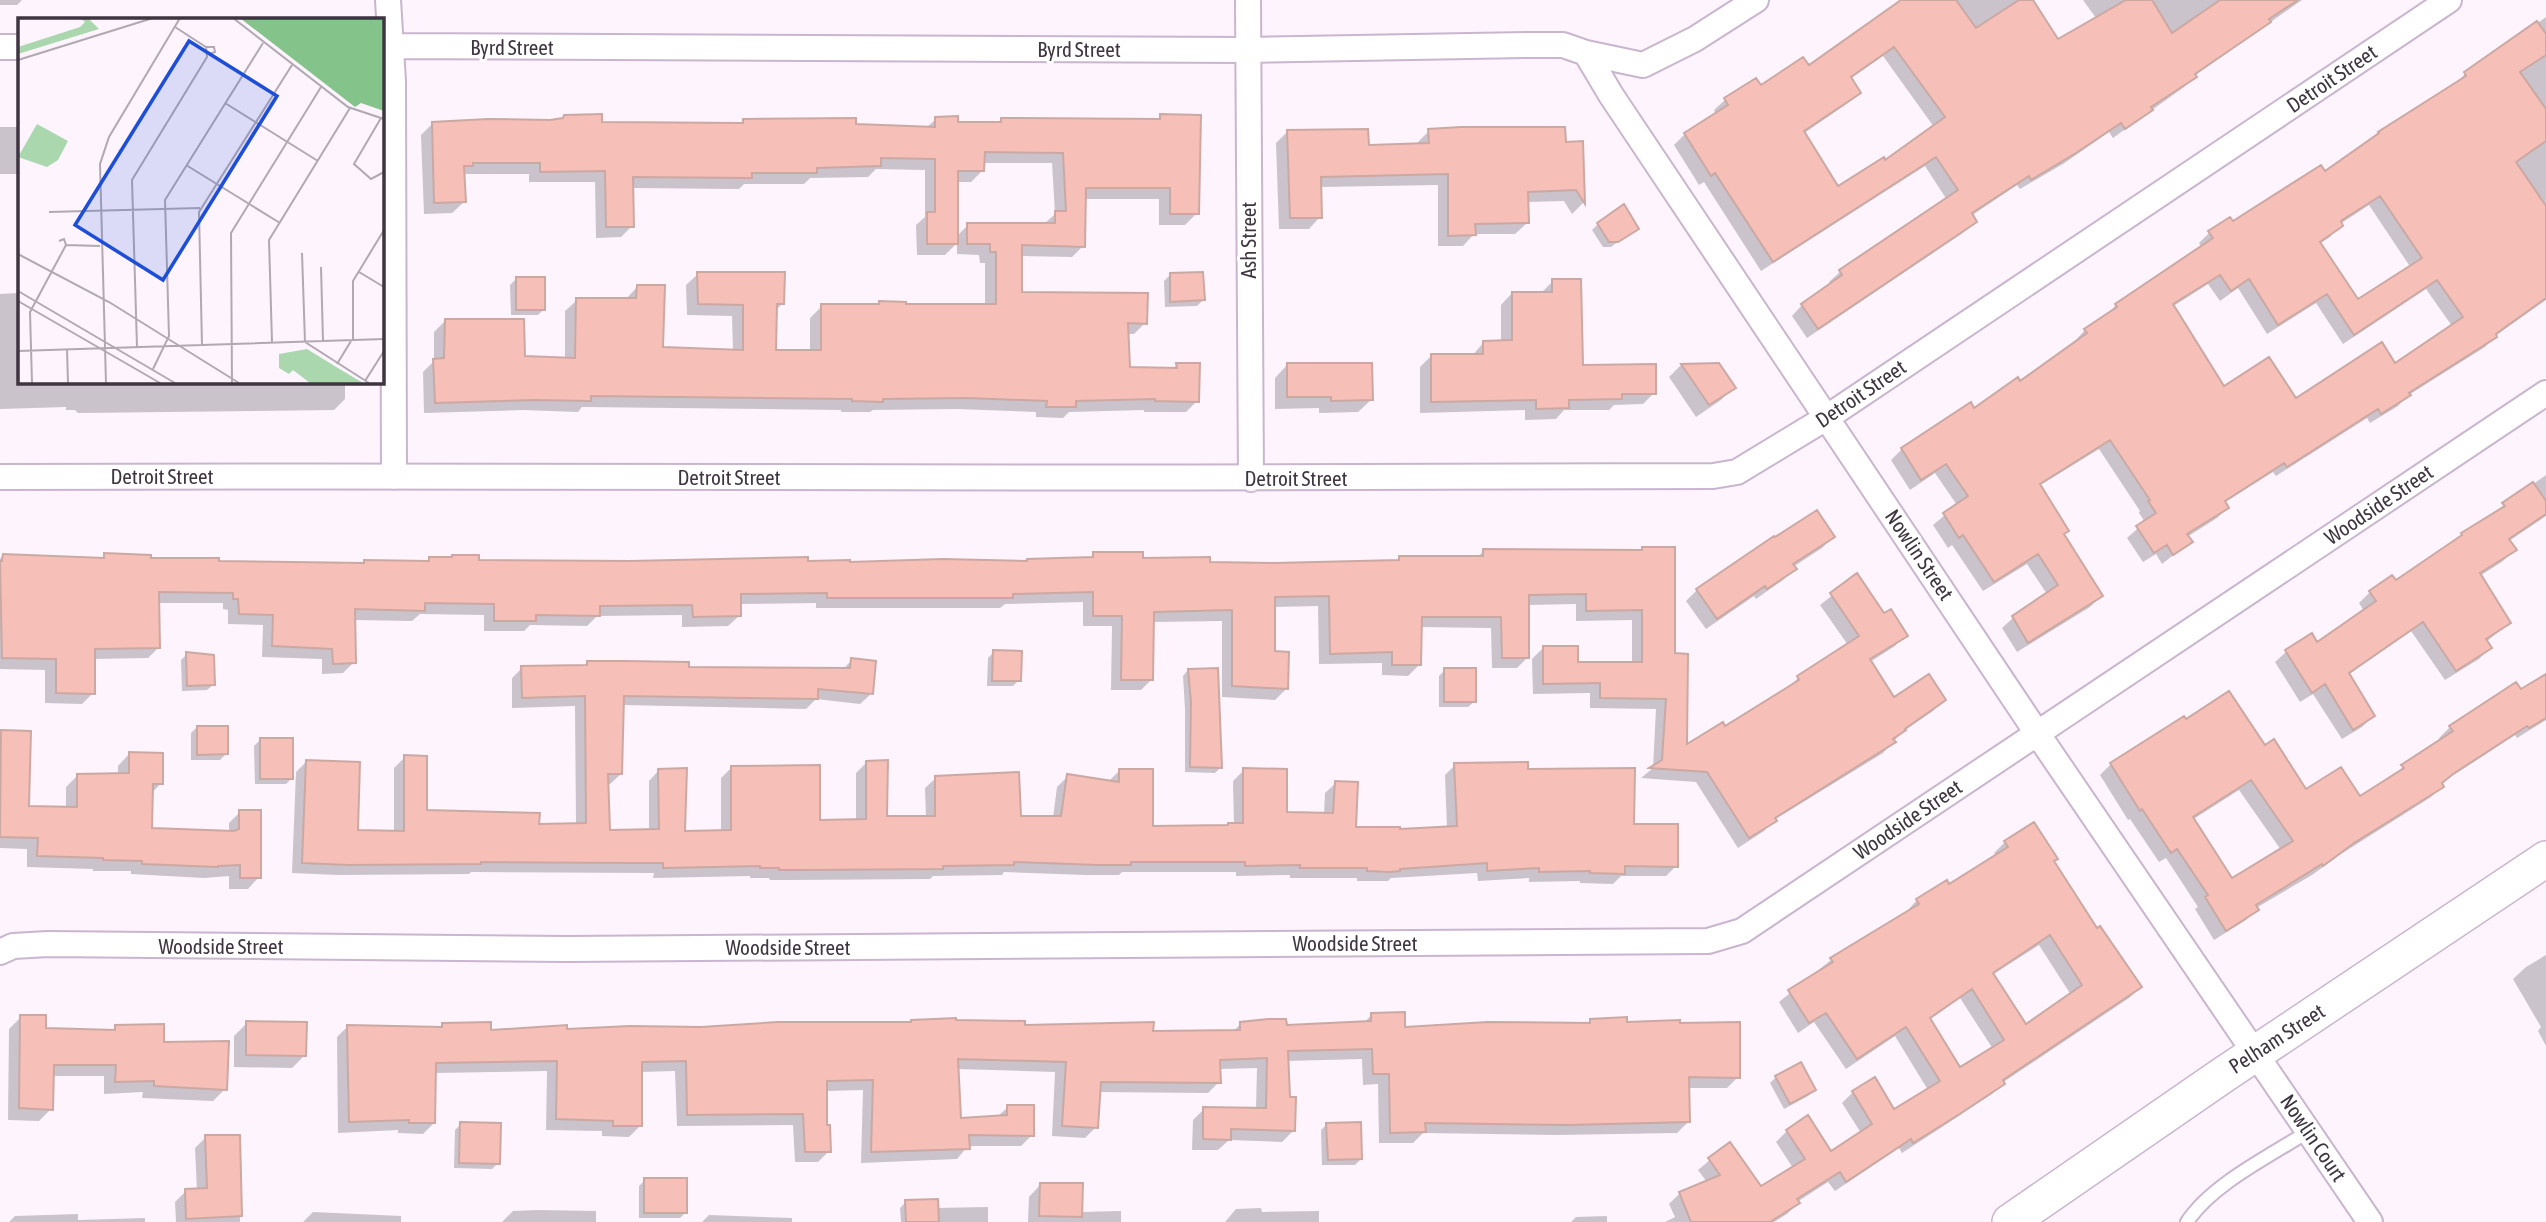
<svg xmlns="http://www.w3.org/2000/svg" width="2546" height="1222" viewBox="0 0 2546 1222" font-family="'Asap Condensed',sans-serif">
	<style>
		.shadow { fill: #0003; fill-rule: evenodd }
		.building { fill: #f6c0b8; stroke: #cca8a3; stroke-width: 2; fill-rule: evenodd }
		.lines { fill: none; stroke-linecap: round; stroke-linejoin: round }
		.lane-casing { stroke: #cab5ce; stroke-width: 16 }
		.street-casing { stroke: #cab5ce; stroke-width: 28 }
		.secondary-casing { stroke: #cab5ce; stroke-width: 38 }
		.lane { stroke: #fff; stroke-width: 12 }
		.street { stroke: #fff; stroke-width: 24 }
		.secondary { stroke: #fff; stroke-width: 35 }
		.labels { text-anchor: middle; stroke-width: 6; stroke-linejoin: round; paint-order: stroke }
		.street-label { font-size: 21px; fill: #3e3540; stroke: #fff }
		.inset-road { fill: none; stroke: #b1a8b2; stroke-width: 2 }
		.view { fill: #1d4ed8; fill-opacity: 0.15; stroke: #1d4ed8; stroke-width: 3.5 }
		.inset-edge { fill: none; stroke: #3e3540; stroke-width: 3.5 }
	</style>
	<rect width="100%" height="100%" fill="#fdf4fe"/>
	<path class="shadow" d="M0,0H22L17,5H0Z
		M1903,0H2031L2058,42L2096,18L2083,0H2302L2194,76L2184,87L2113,138L2109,132L2063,164L2020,189L2017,185L1971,216L1975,222L1964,232L1807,338L1792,316L1802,305L1831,285L1829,282L1840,272L1947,200L1925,166L1761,271L1704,182L1699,185L1674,145L1685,134L1716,115L1714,110L1725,100L1755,80L1760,88L1808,67ZM1883,56L1934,127L1885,162L1837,188L1803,134L1848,103L1859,92L1850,79Z
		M2546,17V300L2495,336L2485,347L2407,396L2398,406L2370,423L2367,418L2276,476L2273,472L2224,503L2227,508L2217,518L2187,537L2190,542L2162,564L2156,554L2143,562L2127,538L2145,522L2139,513L2140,511L2099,449L2039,486L2067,531L2063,535L2101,596L2090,607L2017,652L2002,628L2013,618L2047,594L2027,564L1983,591L1952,545L1948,548L1933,525L1957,505L1935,473L1910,490L1891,460L1902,449L2020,384L2076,343L2075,341L2085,330L2106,316L2116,305L2202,248L2199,243L2209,233L2232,224L2324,173L2379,133L2455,84L2465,74ZM2369,205L2411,268L2358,302L2319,244L2330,237L2340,224ZM2208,284L2220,301L2238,288L2267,334L2316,303L2343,344L2426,289L2452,326L2394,366L2295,401L2223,388L2172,307Z
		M1161,116L1197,213L1185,225H1159V199H1084L1083,246L1072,257L1020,256V294L1145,323L1134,334H1127L1128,369H1172L1177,365L1197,401L1186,412H1144V410L1069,412L1063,418L1036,417V412L956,409L873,410L870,412H841V410L582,407L578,412L523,410L424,413L423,372L434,361V332L445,321L523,358L565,359V311L577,300L626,299L637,287L662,349L733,351L732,316L687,315L686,285L698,274L783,303L775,311L774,352H810V318L822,306H876L879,302L904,306H985V263H980L979,255L957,254V243L945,255H917L916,225L925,217V170L876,169L868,177L810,178L804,184H744L739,189L631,188L632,226L621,237L596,238L595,182H529V174H463L464,202L452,213L424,214L421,135L432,124L740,125L744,121L926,128L936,119L956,124H997L1001,119L1156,121ZM983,163H1052L1055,214L1043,225H968L956,237V182H971L983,170Z
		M0,127H19V174H0Z
		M1288,131L1367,146L1418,145V142L1429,131L1564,144L1581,143L1583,203L1572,214L1564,201L1527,202V223L1515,234H1474L1463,246H1438V185L1320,187V217L1309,229H1279L1276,143Z
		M1598,224L1636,228L1611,247H1603L1592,230Z
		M1170,275L1203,300L1197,306L1165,307L1164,281Z
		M516,279L544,309L538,315H511L510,285Z
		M1553,281L1581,367L1654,393L1643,404L1614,405L1609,410H1564L1556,419L1525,420V410L1420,413V367L1431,356H1472L1483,343L1501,342V305L1512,293H1541Z
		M19,293V382H345V399L334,410L78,413L75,410H66V407L0,409V294Z
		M1287,365L1371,400L1358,412L1319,413V408L1275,409V378Z
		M1681,365H1718L1733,387L1721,400L1696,417L1669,377Z
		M2546,475V516L2509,541L2514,550L2503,561L2480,576L2509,623L2486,642L2490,648L2479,659L2445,680L2411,631L2348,675L2373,716L2362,727L2342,739L2313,694L2300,702L2275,662L2286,652L2311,635L2317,644L2364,611L2359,603L2370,592L2395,583Z
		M1833,537L1822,548L1793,567L1794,569L1783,580L1756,599L1754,596L1706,629L1686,601L1697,590Z
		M1643,549L1673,655L1685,748L1725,728L1787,689L1798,678L1848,645L1820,605L1857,576L1884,615L1905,635L1895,646L1870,662L1894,700H1943L1933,711L1902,732L1883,753L1774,820L1764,831L1738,848L1696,782L1641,778L1653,768L1656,709L1590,708V693L1533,694L1532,659L1543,648L1577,664H1632V620L1576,621V604L1527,605L1528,657L1517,668H1492L1491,628L1420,627L1419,665L1408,676L1382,675V663L1319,664L1318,606L1273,607V653L1286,689L1275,700L1222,697V621L1152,622L1151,680L1141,690H1111L1112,626H1083V602L1005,604L1000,608H816V603L739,604V616L728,626L682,627V615L597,616L587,626L530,625L524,631H484V615L420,614L412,621L354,620V662L343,673L322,674V659L262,657L263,625L228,624V610L223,609V603H158L159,647L148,658L93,659V693L82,704L45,703V670L0,669V559L3,555L100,560L105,555L149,560L217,563L362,565L365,561L426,563L430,558L477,562L1025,563L1028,560L1089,559L1094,554L1208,563L1275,564L1396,562L1400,558H1476L1484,551L1640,552Z
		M994,652L1019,680L1013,686H987L988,658Z
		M187,654L213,685L207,690L182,691L181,660Z
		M852,660L871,694L860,704L816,699L806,709L622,705L621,774L610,784H606L608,832L649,831V781L659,770L684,832H721V778L731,768L818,822L856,821V773L867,762L886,818H926L925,788L936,778L1020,818H1053L1057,787L1068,776L1108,782L1119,771L1151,827H1226L1234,825L1233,781L1244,770L1286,814L1324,815L1325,793L1336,783L1354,828L1398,831L1447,828L1445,775L1455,765L1526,770L1632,825L1676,866L1666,876H1621L1613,884L1580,883V881L1529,882V878L1478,881L1477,873L1391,878L1388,881H1357V878H1290V875L1236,876V872H1122L1119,875H1086L1004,872L1002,875L933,876L930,879L792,880H770L769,878H750V876L653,878L654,873L471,872L469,874L338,875L292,873L296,772L307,761L356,832H394V768L405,757L425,811L538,826L576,825L575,706L512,708V678L522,668L584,666L588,663L687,669L842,670Z
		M1188,670L1221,767L1215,773L1185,772V709L1183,676Z
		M1445,670L1474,702L1468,707H1439V676Z
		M2546,676V720L2517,738L2515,735L2440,784L2442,786L2431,797L2341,854L2312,875L2256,908L2246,920L2214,940L2195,909L2198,907L2166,858L2159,862L2130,819L2128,820L2100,775L2111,764L2264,747L2306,791L2359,798L2392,778L2403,767L2441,741L2439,738L2450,727L2520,692ZM2239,790L2281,850L2232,880L2192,820Z
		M197,727L226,754L220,760H191V733Z
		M2,732L27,807L66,808V787L77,776L118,775V766L129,754L161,783L151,794V829L229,833V823L240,812L259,877L248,889H229V876L204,878L131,874V871H93V869L27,867V849L0,848V734Z
		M260,740L292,778L286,784H255L254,746Z
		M2005,842L2053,861L2096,931L2140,987L2129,998L2002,1083L1992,1094L1942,1127L1902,1153L1899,1148L1835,1191L1828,1182L1797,1202L1798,1203L1787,1214L1774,1222H1665L1675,1217L1669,1204L1680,1193L1707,1182L1698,1170L1729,1144L1760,1188L1793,1168L1776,1142L1787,1131L1808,1118L1831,1154L1861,1133L1842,1103L1853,1092L1894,1111L1928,1090L1895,1036L1846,1069L1814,1022L1798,1033L1779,1002L1831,960L1908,913L1907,911L1917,900L1949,886L1997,856L1994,853ZM2039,945L2071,995L2025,1027L1992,975ZM1960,998L1993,1049L1960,1070L1929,1020Z
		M2546,955V1046L2538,1031L2541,1027L2513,979L2526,967Z
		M1372,1015L1404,1028L1587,1025L1591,1021L1626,1024L1738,1077L1727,1088H1688V1122L1677,1133L1555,1135L1423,1133L1413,1143H1379L1378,1084L1363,1085L1362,1059L1286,1061L1293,1131L1282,1142L1229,1140L1218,1150H1192L1193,1120L1204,1109H1256L1257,1068L1219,1069V1082L1208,1093L1099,1092L1096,1127L1085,1138L1052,1136L1055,1072L957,1069L959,1120L997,1117L1008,1107L1032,1135L1021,1146H968L957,1159L861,1163L863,1090L826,1091V1127L829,1151L818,1162H795L793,1125L677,1126L675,1071L640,1072V1126L629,1137L602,1136V1131L546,1130L547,1071L434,1073V1123L423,1134L398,1133V1130L338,1133L337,1037L348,1026L439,1028L443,1024L490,1032L954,1022L1152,1033L1232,1032L1241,1024L1285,1026L1363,1023Z
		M21,1017L45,1029L111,1032L116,1027L162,1044L225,1089L213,1101L142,1098L143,1092L104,1094V1076H52L51,1109L39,1121L8,1120L9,1029Z
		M247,1023L305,1055L292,1068L234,1067V1036Z
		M1776,1077L1814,1090L1808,1096L1784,1109L1770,1083Z
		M461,1124L498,1163L492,1169L454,1168L455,1130Z
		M1327,1124L1361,1159L1355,1165H1322L1321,1130Z
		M206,1137H238L240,1222H176L175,1202L186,1191H197L195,1148Z
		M645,1180L686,1212L680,1218H639V1186Z
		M1040,1185L1081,1212L1121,1211V1222H1028L1029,1197Z
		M906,1202L936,1208L988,1207V1222H901L900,1208Z
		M1261,1208L1262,1212L1319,1211V1222H1225L1236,1209Z
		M537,1210L596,1211V1222H502L513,1211Z
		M313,1212L401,1216V1222H303Z
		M78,1214V1220L145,1218V1222H9L15,1216Z
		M709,1215L792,1218V1222H702Z
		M1607,1216V1222H1571L1576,1217Z"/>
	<path class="building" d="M1901,0H1956L1976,28L2019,0H2033L2058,39L2126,0H2152L2172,33L2220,0H2298L2269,19L2271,22L2195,74L2197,77L2151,107L2153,110L2125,129L2121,123L2076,153L2031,180L2029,176L1972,213L1977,222L1818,329L1801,304L1842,275L1839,270L1958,190L1936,157L1773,262L1715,173L1711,176L1684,133L1728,105L1724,98L1756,78L1761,85L1803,57L1809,65ZM1894,47L1945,117L1885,160L1884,157L1838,186L1804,131L1861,93L1851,77Z
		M2537,21L2546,34V55L2520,72L2546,109V141L2516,162L2546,206V298L2496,334L2497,337L2409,393L2411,395L2381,414L2378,409L2287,467L2284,463L2225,501L2229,508L2187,534L2193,542L2173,555L2167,545L2154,553L2136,526L2156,513L2148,501L2150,500L2110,440L2040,484L2069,531L2064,534L2103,596L2028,643L2012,616L2058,585L2038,554L1994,582L1963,535L1959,538L1943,513L1968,496L1946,464L1921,480L1901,448L1971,402L1974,408L2018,377L2020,381L2087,333L2084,329L2117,307L2115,304L2213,238L2208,231L2230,217L2233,221L2321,165L2325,171L2379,133L2378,132L2466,76L2464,72ZM2380,196L2422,258L2358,299L2320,242L2343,226L2341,221ZM2220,275L2231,291L2249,279L2278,325L2327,294L2354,335L2437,280L2463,317L2395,363L2382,342L2296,398L2269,357L2224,386L2173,304Z
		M602,114V122L743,123V119L856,118V124L935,127V117L958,116V122H1001V118L1160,119V114L1201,115L1199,214H1170V188H1086L1085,247L1022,245V292L1148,293L1147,324L1128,323L1130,367L1177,368L1176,363H1200L1199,402L1155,401V399L1076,401V407H1046L1047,401L968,398L883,399V402L852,401V399L591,396V401L535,400L435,403L433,359L444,358L445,319H524L525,356L575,358L576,298H636L637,285H665L663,347L743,350V305L698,304L697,272H785L784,304H777L776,350H821V304H879V301L906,302V304H996V252H990V244H967V223H1055V211H1066L1063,153L985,152L984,171H958V244H927V212H935V159L881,158V166L817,168V173H752V178L633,177L634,227H606L605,171L540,172V163H473V166H464L466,202L434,203L432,122L488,119L550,120L563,118L564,115Z
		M1461,127H1565L1566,142L1583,141L1585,204L1576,190L1528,192L1529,223L1475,224L1476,235L1448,236V174L1321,177L1322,218H1290L1287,130L1368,129L1369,145L1429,143L1428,129Z
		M1624,204L1639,229L1618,242H1609L1597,223Z
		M1203,272L1205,300L1170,302V273Z
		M516,277H545V310H516Z
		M1552,279H1581L1583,365L1656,364V394H1622V399L1569,400V408L1536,409V400L1431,402V354H1483V341L1512,340V292H1552Z
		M1287,363H1372L1373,400L1331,401V397H1287Z
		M1719,363L1736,388L1709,405L1681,364Z
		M2533,482L2546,501V514L2509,539L2517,550L2480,573L2511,623L2486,639L2492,648L2456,671L2423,622L2349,673L2375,716L2353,730L2325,684L2312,693L2285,650L2312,633L2317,642L2376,601L2369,591L2392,575L2396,580L2462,535L2461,533L2505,506L2502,503Z
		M1817,510L1835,537L1793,564L1797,569L1767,589L1765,586L1717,619L1696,589L1774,536L1775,537Z
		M1642,547H1675V653L1688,654L1687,744L1723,722L1725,726L1799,680L1797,676L1859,636L1830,593L1857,573L1884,613L1891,609L1908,636L1870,659L1894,697L1929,674L1946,700L1905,729L1906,730L1893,739L1896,742L1775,818L1777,821L1749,838L1707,772L1649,768L1662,760L1666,699L1600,698V683L1543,684V646H1578V662H1642V610L1586,611V594L1529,595V658H1502L1501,617H1422L1421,665H1392V652L1330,654L1329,596L1275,597V651L1289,652L1288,689L1232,686V610L1154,612L1153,680H1121L1122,616H1093V592L1013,594V598H827V593L741,594V616L693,617L692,605L600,606V616L536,615V621H494V604L425,603V611L355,609L356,663L333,664L332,649L272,646L273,615L239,614L238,599H233V593L159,592L160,648L95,649V694L56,693V659L2,658L0,561H2L3,554L104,558V553L151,555V558H219V561L364,563V560L429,561V557H452V555H479V560L630,561L808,557V561L850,560V562L943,559L1027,561V559L1093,557V552H1143V558L1210,557V562L1275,563L1399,560V556H1483V549L1642,550Z
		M993,650L1022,651L1021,681H992Z
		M186,652L214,655L215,685L187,686Z
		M851,658L876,661L873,694L818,689V699L624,696L622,774H608L610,830L659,829L658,769L687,768L685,831L731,830V766L820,765V820L866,819V761L888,760L887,816H935V776L1019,772L1021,816H1061L1067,774L1119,782V769H1153V826L1228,825V823H1243V768L1287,769V812L1333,813L1335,781L1358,782L1356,827H1400V829L1457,826L1454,763L1528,762V769L1635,768L1634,824H1678V867L1625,866V874L1590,873V871L1539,872V868L1487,871V863L1400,869V871L1390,872L1367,871V868H1300V865L1245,866V862H1131V865H1098L1014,862V865L943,866V869L804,870H779V868H760V866L663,868V863H627L481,862V864L349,865L302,863L306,760L360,762L358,830L404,831V755L427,756V810L540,813L539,824L586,823L585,696L522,698L521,666L587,665V661H623L689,662V667L850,668Z
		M1218,668L1222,768L1190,767L1191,702L1188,669Z
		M1444,668H1476V702H1444Z
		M2546,674V718L2529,728L2527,726L2453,774L2442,783L2444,787L2354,843L2323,866L2322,864L2256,905L2259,910L2226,931L2205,897L2208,895L2177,849L2171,853L2142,809L2140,811L2110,763L2184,716L2186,719L2229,691L2265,745L2274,739L2306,789L2341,767L2360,796L2404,768L2401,765L2453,731L2449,726L2516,682L2521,689ZM2251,780L2293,841L2232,878L2193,817Z
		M197,726H228V754L197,755Z
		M1,730L31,731L29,806L77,807V774L129,773V752L163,753V784H153L152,828L234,831L239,829V810H261V878H240V865L218,866V867L142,864V861L103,860V858L37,856L38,838L0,837Z
		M260,738H293V779H260Z
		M2034,822L2058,859L2054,861L2097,928L2100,926L2142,987L2003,1080L2005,1084L1955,1117L1913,1143L1911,1139L1846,1182L1840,1172L1797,1199L1800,1203L1770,1222H1691L1679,1192L1720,1175L1708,1158L1730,1142L1761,1186L1805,1159L1786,1130L1808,1115L1831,1151L1872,1124L1852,1091L1875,1077L1894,1109L1940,1081L1906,1027L1857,1059L1826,1013L1809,1023L1788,990L1833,962L1830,958L1919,904L1916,899L1947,880L1949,884L2008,847L2004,841ZM2050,935L2082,985L2026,1024L1993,973ZM1972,989L2004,1040L1960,1067L1930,1018Z
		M1405,1012V1027L1488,1022L1590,1023V1019L1627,1017V1022L1680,1020V1023L1740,1022V1078L1689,1077L1690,1122L1567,1125L1425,1123L1426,1132L1390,1133L1389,1074H1373L1372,1049L1288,1051L1290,1097H1296L1295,1131L1231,1129V1140L1203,1139V1107L1266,1108L1267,1058L1220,1060L1221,1083L1101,1082L1098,1128L1062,1126L1066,1062L958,1059L961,1118L1007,1115V1105H1034V1136L969,1135L970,1149L871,1152L873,1080L827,1081V1125H830L831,1152H805L803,1114L687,1115L686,1061L642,1062V1126H613V1121L556,1119L557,1061L436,1063L435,1123H409V1120L349,1122L347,1025L442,1027V1023L491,1022V1030L567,1025V1029L630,1026L701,1027L778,1022H911V1020L956,1018V1020L1025,1021V1025L1154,1022L1153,1031L1240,1030V1022L1268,1019H1286L1287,1025L1371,1021V1013Z
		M20,1015H46V1028L115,1030V1025L164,1024V1042L229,1041L227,1090L154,1086V1081L115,1082L116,1065H54L53,1110L19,1108Z
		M246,1021L307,1022L306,1056L246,1055Z
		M1801,1062L1816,1090L1790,1104L1775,1076Z
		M460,1122L501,1123L500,1164L459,1163Z
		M1361,1122L1362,1159L1328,1160L1326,1123Z
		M205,1135H240L242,1216L186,1219L185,1189L207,1188Z
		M644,1178H687V1213H644Z
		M1040,1183H1083L1082,1217L1039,1216Z
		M938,1199L939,1222H906L905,1200Z"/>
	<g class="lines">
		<defs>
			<path id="lane" d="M2187,1222C2212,1184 2270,1156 2309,1131"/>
			<path id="street" d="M388,0L393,81L394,477
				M1248,0L1251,479
				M382,46L1247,50L1527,45H1563L1586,53L1643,65L1695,39L1756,0
				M0,47H19
				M1586,53L1611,95L2037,733L2370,1222
				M0,477C571,475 1142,480 1713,476L1737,472L1826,418L2449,0
				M0,952L13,946L48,944L567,949L1708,941L1742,931L2546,393"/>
			<path id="secondary" d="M2010,1222L2223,1075L2546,859"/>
		</defs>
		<use href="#lane" class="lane-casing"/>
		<use href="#street" class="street-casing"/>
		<use href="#secondary" class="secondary-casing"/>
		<use href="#lane" class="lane"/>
		<use href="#street" class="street"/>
		<use href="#secondary" class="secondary"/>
	</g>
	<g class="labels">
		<g class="street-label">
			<text x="512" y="55">Byrd Street</text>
			<text x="1079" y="57">Byrd Street</text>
			<text transform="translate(2332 79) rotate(-34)" y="7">Detroit Street</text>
			<text transform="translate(1249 240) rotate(-90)" y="7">Ash Street</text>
			<text transform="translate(1861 394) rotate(-34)" y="7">Detroit Street</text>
			<text x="162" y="484">Detroit Street</text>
			<text x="729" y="485">Detroit Street</text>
			<text x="1296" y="486">Detroit Street</text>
			<text transform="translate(2379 505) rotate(-34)" y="7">Woodside Street</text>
			<text transform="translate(1919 555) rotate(56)" y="7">Nowlin Street</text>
			<text transform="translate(1908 820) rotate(-34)" y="7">Woodside Street</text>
			<text x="1355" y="951">Woodside Street</text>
			<text x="221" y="954">Woodside Street</text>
			<text x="788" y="955">Woodside Street</text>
			<text transform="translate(2277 1039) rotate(-33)" y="7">Pelham Street</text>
			<text transform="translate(2313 1138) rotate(56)" y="7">Nowlin Court</text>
		</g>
	</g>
	<g transform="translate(18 18)">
		<rect width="366" height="366" fill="#fdf4fe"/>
		<path d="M62,0H70L81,11L0,36V29L62,9L67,4ZM19,106L50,123L40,142L29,149L0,139ZM289,331L315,347L345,365H292L275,352L271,356L261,350V336Z" fill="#aad7ad"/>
		<path d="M222,0H366V93L343,85L337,89Z" fill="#84c389"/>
		<path class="inset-road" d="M215,0L330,89L366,101M157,9L188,29H196L197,34L191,36M0,42L135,0M207,85L300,143M363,100L336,146L353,161L366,154M168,147L262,205M31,194L182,190M41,223L46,221L48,227L82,228M284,235L287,324L351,365M0,236L91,284L221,365M303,249L305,323M341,254L366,269M0,273L157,365M0,283L142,365M335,323V263L366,212M254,324L251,222L332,90M184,327L181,194L274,47M119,329L114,162L189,39L188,29M49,331L50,365M0,333L366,321M319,346L333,323M135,351L151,318L147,182L245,25M347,363L366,333M14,365L12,294L48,227M88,365L82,146L91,119L162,0M214,365L213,215L303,69"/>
		<path class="view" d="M171,23L259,78L145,262L57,207Z"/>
		<rect width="366" height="366" class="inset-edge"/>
	</g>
</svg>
